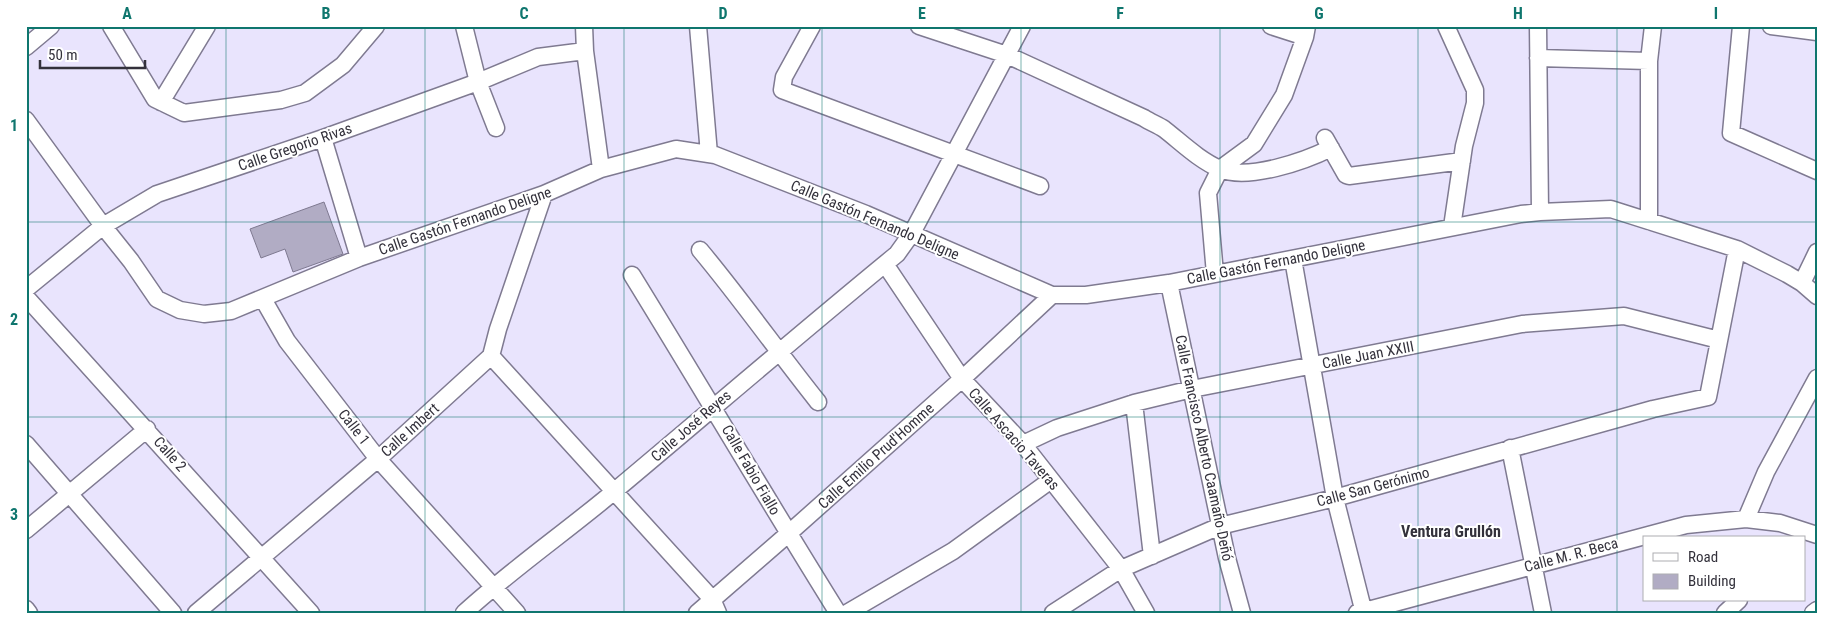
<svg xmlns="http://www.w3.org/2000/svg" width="1843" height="639" viewBox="0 0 1843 639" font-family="'Roboto Condensed',sans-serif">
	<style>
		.building { fill: #b1acc4; stroke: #7e7990 }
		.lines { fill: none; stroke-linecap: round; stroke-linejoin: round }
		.minor-casing { stroke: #7f7a91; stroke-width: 19 }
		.minor { stroke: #fff; stroke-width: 16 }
		.grid { fill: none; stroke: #0f766e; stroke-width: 1; stroke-opacity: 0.55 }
		.labels { text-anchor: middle; stroke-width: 4; stroke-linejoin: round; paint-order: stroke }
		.street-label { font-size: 15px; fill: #33313b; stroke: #fff }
		.neighbourhood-label { font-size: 16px; font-weight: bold; fill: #33313b; stroke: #fff }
		.neatline { fill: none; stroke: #0f766e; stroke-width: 2 }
		.grid-label { font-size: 16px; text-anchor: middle; font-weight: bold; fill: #0f766e }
	</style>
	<rect width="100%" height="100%" fill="#e9e4fd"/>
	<path class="building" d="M324,202L343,254L293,272L285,249L261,258L250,229Z"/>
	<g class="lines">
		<defs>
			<path id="minor" d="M111,26L155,99L184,113L281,100L305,93L343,65L376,26
				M464,26L478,82L496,128
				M584,26L585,51L601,169
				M698,26L709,154
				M812,26L784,77L782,90L1040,186
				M919,26L1007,55L1144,118C1150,122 1158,125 1164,129C1182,143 1199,160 1220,169C1248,181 1305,161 1331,148
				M1271,26L1305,37
				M1446,26L1475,90V103L1464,146L1452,227
				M1538,26L1540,212
				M1741,26L1731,133L1817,171
				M1771,26L1817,32
				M26,47L51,26
				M1538,58L1649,61
				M161,102L207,26
				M26,120L103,226L131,261L157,299L180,310L204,314L231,311L359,258L544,194L601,169L676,149L715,155L866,214L1052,295H1086L1169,283L1521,214L1540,212L1611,209L1737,249L1787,274L1802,283L1817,296
				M323,138L359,258
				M1325,138L1346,175L1349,176L1462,161
				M1649,221V61L1653,26
				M700,250C741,299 778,352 818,402
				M1293,259L1335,498L1364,613
				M885,264L962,379L1023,444L1121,569L1146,613
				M1215,274L1208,193L1220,169L1254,144L1284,95L1305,37L1307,26
				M632,275C701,387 768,501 838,613
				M1169,283L1227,558L1242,613
				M1802,283L1817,252
				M26,289L103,226L157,194L323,138L478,82L538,57L585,51
				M26,297L311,613
				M263,299L287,341L378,459L517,613
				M491,356L712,599L718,613
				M1134,403L1152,556
				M26,444L173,613
				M1023,444L1057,428L1134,403L1192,389L1522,324L1624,316L1719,340
				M1510,448L1543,613
				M1746,519L1766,472L1817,378
				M26,530L147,429
				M26,609L29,613
				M196,613L378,459L491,356L498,329L544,194
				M464,613C512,569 566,532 617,489C710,411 803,331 897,254L912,233L1022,26
				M697,613L788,534L962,379L1052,295
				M847,613L953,551L1051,480
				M1053,613L1121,569L1220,526L1335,498L1653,409L1708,397L1737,249
				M1357,613L1686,525L1746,519L1780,523L1817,535
				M1725,613L1739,600
				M1813,613L1817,610"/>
		</defs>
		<use href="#minor" class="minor-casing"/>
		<use href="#minor" class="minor"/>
	</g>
	<path class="grid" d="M226,26V613M425,26V613M624,26V613M822,26V613M1021,26V613M1220,26V613M1418,26V613M1617,26V613M26,222H1817M26,417H1817"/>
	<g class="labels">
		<g class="street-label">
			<text transform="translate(295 147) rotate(-19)" y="5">Calle Gregorio Rivas</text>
			<text transform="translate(875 220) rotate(23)" y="5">Calle Gastón Fernando Deligne</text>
			<text transform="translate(465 221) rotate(-19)" y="5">Calle Gastón Fernando Deligne</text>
			<text transform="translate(1276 262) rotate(-11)" y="5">Calle Gastón Fernando Deligne</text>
			<text transform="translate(1368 355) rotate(-11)" y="5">Calle Juan XXIII</text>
			<text transform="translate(691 426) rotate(-41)" y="5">Calle José Reyes</text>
			<text transform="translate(354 427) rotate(52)" y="5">Calle 1</text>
			<text transform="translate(410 430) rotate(-42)" y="5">Calle Imbert</text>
			<text transform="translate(1014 439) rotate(49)" y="5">Calle Ascacio Taveras</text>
			<text transform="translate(1204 448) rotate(78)" y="5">Calle Francisco Alberto Caamaño Deñó</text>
			<text transform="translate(170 454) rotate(48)" y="5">Calle 2</text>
			<text transform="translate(876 456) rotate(-42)" y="5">Calle Emilio Prud'Homme</text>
			<text transform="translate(751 470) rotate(60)" y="5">Calle Fabio Fiallo</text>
			<text transform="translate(1373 487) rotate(-15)" y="5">Calle San Gerónimo</text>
			<text transform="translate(1571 555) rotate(-15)" y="5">Calle M. R. Beca</text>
		</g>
		<g class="neighbourhood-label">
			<text x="1451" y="537">Ventura Grullón</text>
		</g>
	</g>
	<rect width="1843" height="639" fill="none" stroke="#ffffff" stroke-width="55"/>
	<rect x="1643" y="536" width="162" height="65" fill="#ffffff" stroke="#adadb1"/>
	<rect x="1653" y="553" width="25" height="8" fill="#ffffff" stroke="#adadb1"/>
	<text x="1688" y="562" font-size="15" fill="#33313b">Road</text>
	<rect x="1653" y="574" width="25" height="15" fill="#b1acc4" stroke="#adadb1"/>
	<text x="1688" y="586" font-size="15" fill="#33313b">Building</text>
	<path d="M40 60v8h105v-8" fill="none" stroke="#33313b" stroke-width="2.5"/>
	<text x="48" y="60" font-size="15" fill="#33313b" stroke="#ffffff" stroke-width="4" paint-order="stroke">50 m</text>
	<rect x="28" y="28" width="1788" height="584" class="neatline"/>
	<g class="grid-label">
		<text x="127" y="19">A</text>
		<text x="326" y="19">B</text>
		<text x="524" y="19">C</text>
		<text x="723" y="19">D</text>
		<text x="922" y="19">E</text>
		<text x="1120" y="19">F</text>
		<text x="1319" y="19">G</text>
		<text x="1518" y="19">H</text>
		<text x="1716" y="19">I</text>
		<text x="14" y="131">1</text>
		<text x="14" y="325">2</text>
		<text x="14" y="520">3</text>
	</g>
</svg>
